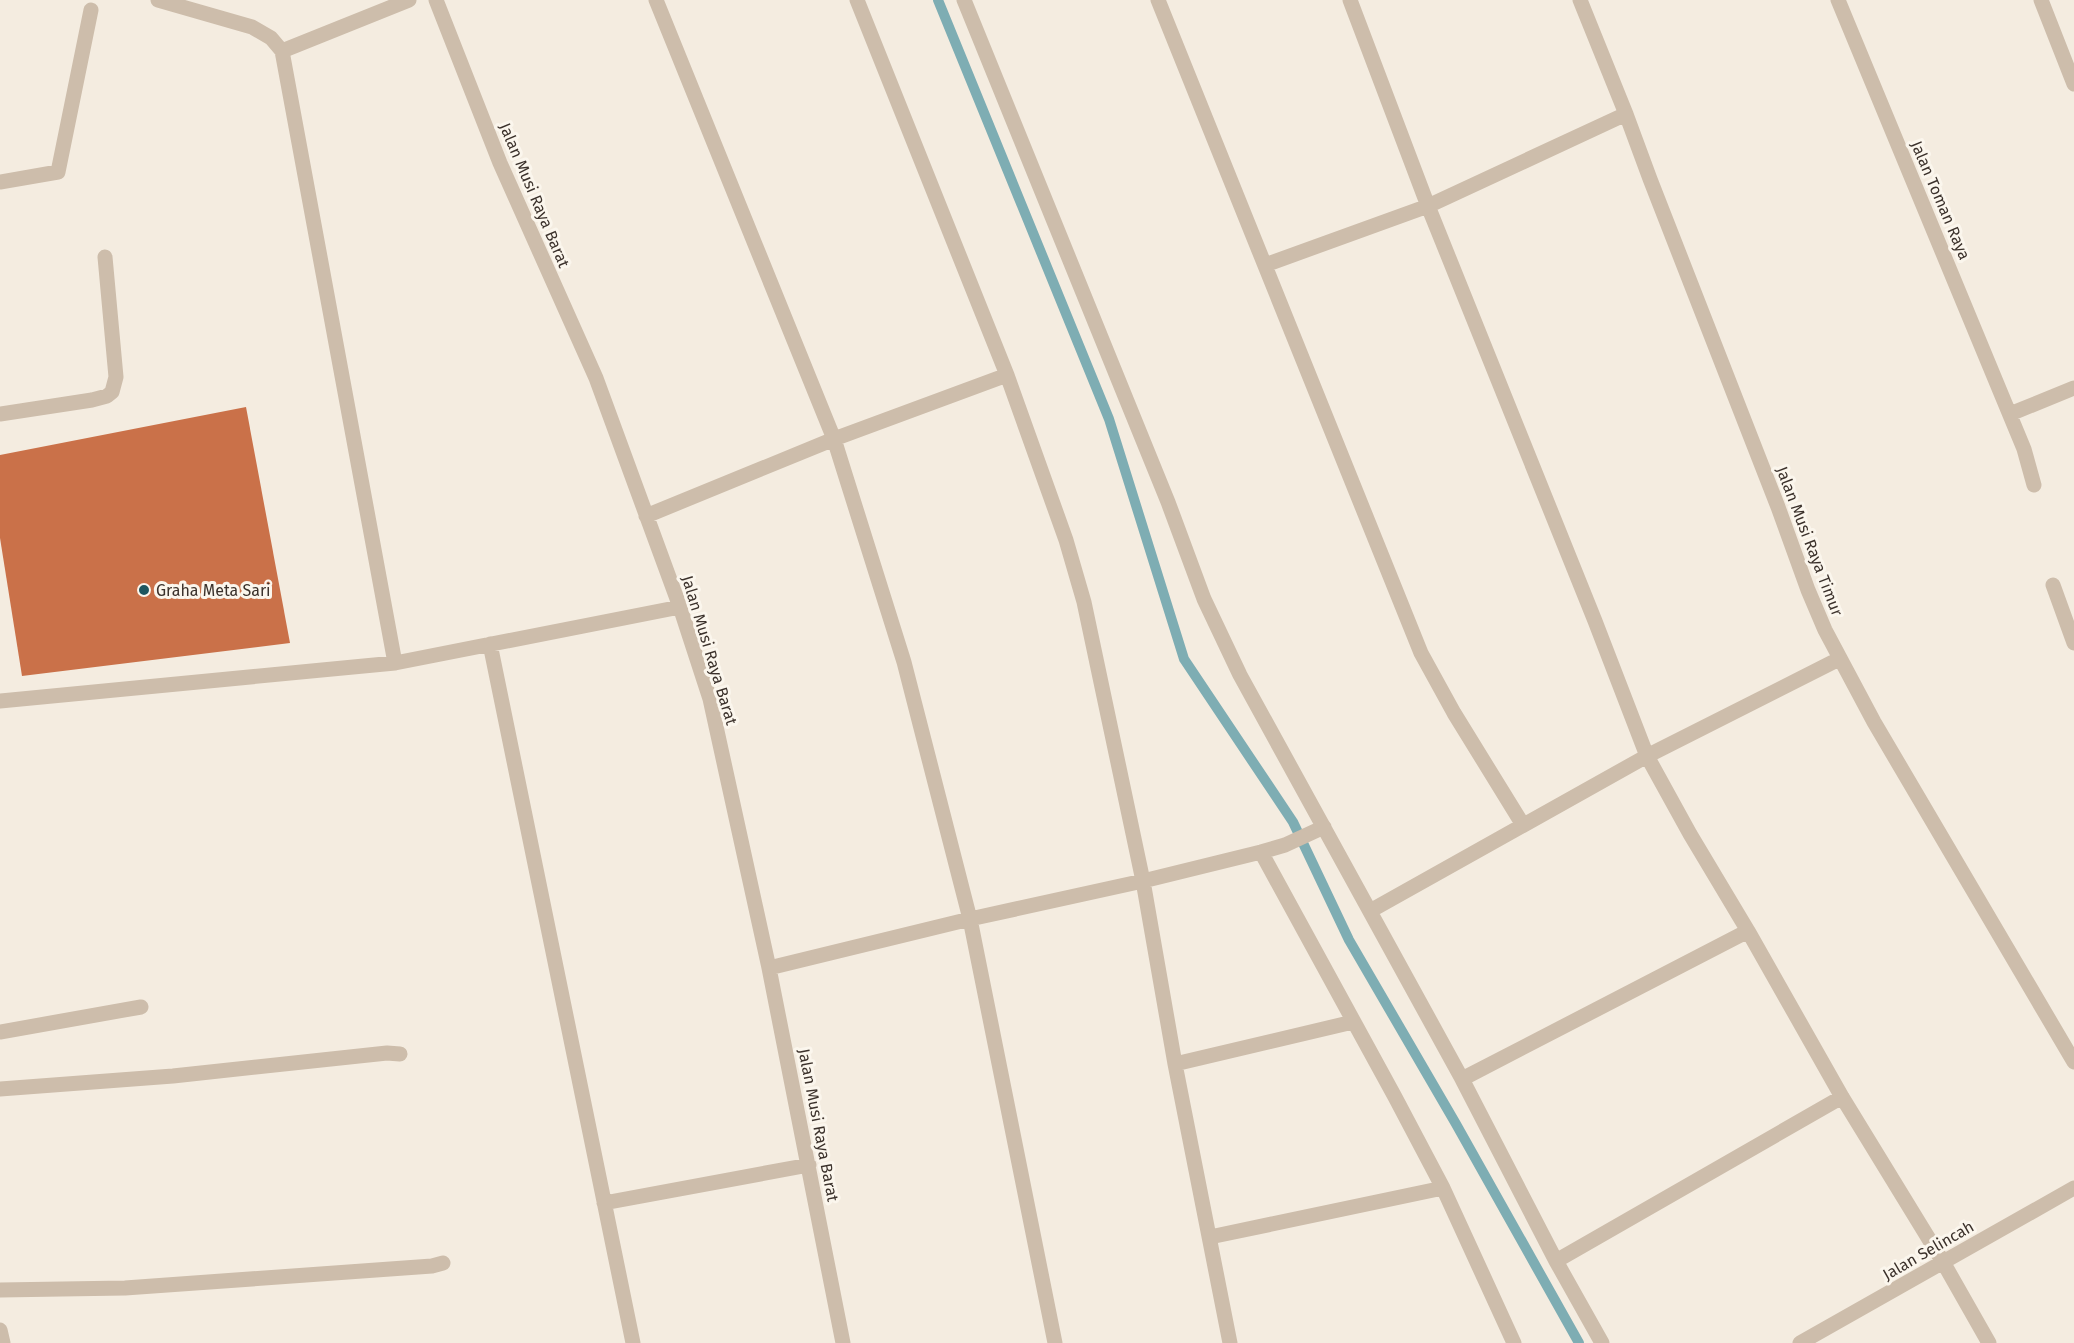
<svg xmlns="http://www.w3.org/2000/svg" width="2074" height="1343" viewBox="0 0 2074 1343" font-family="'Fira Sans',sans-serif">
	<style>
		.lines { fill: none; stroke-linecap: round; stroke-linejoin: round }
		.stream { stroke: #7eadb3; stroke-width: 10 }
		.building { fill: #ca7149 }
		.minor { stroke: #cdbdab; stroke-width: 15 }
		.poi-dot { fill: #1e565f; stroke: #fbf6ed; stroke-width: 2 }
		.labels { text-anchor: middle; stroke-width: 6; stroke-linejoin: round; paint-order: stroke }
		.street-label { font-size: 16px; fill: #3b312b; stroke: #fbf6ed }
		.poi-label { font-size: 16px; fill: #3b312b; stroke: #fbf6ed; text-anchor: start }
	</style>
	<rect width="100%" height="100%" fill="#f4ece0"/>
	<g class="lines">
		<path class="stream" d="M938,0L1109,419L1184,659L1293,822L1349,940L1456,1124L1579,1343"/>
	</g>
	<path class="building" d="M246,407L290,643L22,676L0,538V455Z"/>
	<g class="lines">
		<path class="minor" d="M158,0L252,27L271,38L282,51L409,0
			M436,0L500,163L596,378L680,607L710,699L769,968L843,1343
			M656,0L834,439L904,662L970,919L1055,1343
			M857,0L1007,375L1066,540L1084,602L1143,881L1175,1064L1230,1343
			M964,0L1168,502L1204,599L1240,675L1462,1079L1556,1261L1602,1343
			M1158,0L1421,653L1454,713L1523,825
			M1350,0L1428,206L1595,621L1647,756L1690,834L1748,931L1842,1097L1943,1262L1989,1343
			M1580,0L1626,114L1650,179L1778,507L1808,590L1825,630L1874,722L2074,1062
			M1838,0L2024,449L2034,485
			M2041,0L2074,84
			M282,51L395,663
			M0,182L58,172L91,10
			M1265,265L1428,206L1626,114
			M0,414L92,400L107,396L112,392L116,377L105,257
			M2010,414L2074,388
			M646,516L834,439L1007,375
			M2053,585L2074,643
			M490,644L633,1343
			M0,701L395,663L680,607
			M1261,852L1395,1097L1443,1188L1514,1343
			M1370,911L1647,756L1839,659
			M769,968L970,919L1143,881L1261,852L1285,845L1324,827
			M0,1032L141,1007
			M1175,1064L1353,1022
			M1462,1079L1748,931
			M0,1089L173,1076L387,1053L400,1054
			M604,1203L809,1165
			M1210,1237L1443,1188
			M1556,1261L1842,1097
			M0,1290L125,1288L432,1266L443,1263
			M0,1330L3,1343
			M1800,1343L2074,1188"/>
	</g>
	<circle class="poi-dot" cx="144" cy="590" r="6"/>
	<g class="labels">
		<g class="street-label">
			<text transform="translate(535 195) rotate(67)" y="6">Jalan Musi Raya Barat</text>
			<text transform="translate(1941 200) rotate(67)" y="6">Jalan Toman Raya</text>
			<text transform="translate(1810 541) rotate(69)" y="6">Jalan Musi Raya Timur</text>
			<text transform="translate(710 650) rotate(73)" y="6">Jalan Musi Raya Barat</text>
			<text transform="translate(819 1125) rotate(79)" y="6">Jalan Musi Raya Barat</text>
			<text transform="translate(1928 1250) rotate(-30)" y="6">Jalan Selincah</text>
		</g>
		<g class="poi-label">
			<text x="156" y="596">Graha Meta Sari</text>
		</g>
	</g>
</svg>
